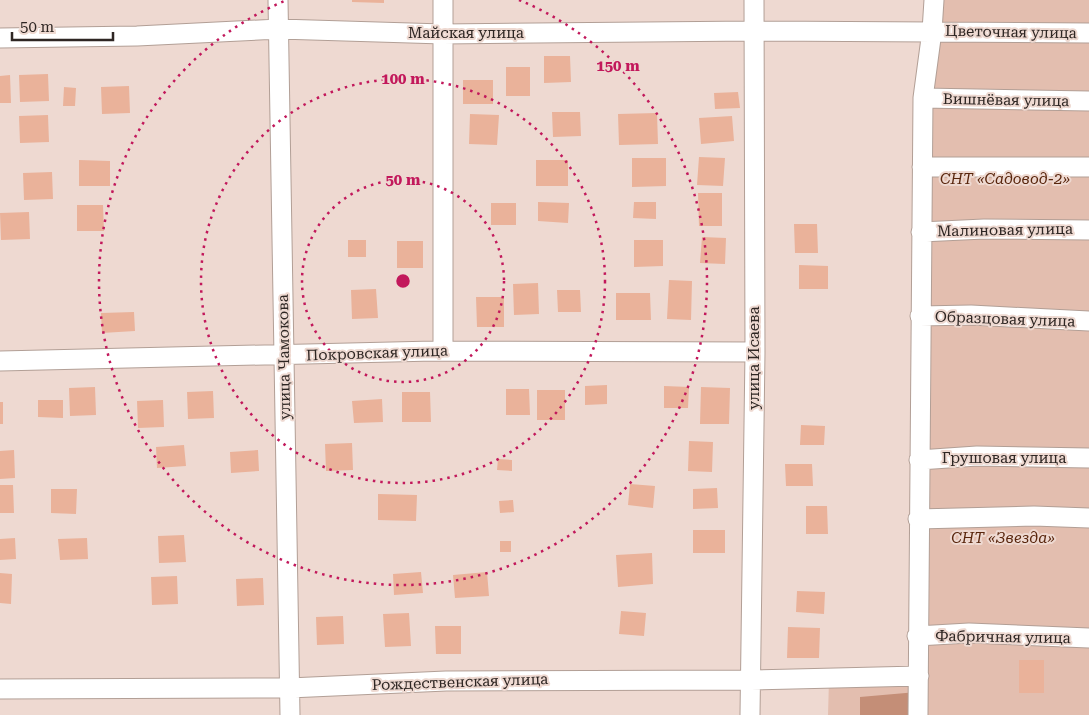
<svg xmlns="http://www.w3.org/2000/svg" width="1089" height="715" viewBox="0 0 1089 715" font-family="'Roboto Serif',serif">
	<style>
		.green { fill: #e3beaf }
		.forest { fill: #c48e77 }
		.building { fill: #eab29a }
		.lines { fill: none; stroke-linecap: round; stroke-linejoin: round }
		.minor-casing { stroke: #b29f96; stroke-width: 21 }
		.minor { stroke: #fff; stroke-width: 19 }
		.ring { fill: none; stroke: #c2185b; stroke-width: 2.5; stroke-dasharray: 2.5 5 }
		.labels { text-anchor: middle; stroke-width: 4; stroke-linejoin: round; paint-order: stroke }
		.street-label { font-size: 15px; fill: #2e2623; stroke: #eed9d1 }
		.park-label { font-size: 15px; font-style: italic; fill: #59260d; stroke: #eed9d1 }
		.centre { fill: #c2185b; stroke: #eed9d1; stroke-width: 2.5 }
		.ring-label { font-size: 15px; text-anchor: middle; font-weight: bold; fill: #c2185b; stroke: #eed9d1; stroke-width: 4; stroke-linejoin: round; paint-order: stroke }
	</style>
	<rect width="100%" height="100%" fill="#eed9d1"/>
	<path class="green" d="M925,0H1089V715H917L860,697V715H828L829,680L901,681L916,692Z"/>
	<path class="forest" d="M917,692V715H860V697Z"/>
	<path class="building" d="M352,0H384V3L352,2Z
		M544,56H570L571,82L544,83Z
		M506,67H530V96H506Z
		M48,74L49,101L20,102L19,75Z
		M10,75L11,103H0V76Z
		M463,80H493V104H463Z
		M129,86L130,113L102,114L101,87Z
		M64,87L76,88L75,106H63Z
		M738,92L740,108L715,109L714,93Z
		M552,112H580L581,136L553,137Z
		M657,113L658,144L619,145L618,114Z
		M470,114L499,115L497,145L469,144Z
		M48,115L49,142L20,143L19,116Z
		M732,116L734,141L701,144L699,118Z
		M699,157L725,158L723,186L697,185Z
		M632,158H666V186L632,187Z
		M79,160L110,161V186H79Z
		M536,160H568V186H536Z
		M52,172L53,199L24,200L23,173Z
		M698,193H722V226H699Z
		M538,202L569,203L568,223L538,221Z
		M634,202H656V219L633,218Z
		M491,203H516V225H491Z
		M77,205H103L104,231H77Z
		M29,212L30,239L1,240L0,213Z
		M794,224H817L818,253H795Z
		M702,237L726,238L725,264L700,263Z
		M348,240H366V257H348Z
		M634,240H663V266L634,267Z
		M397,241H423V268H397Z
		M799,265L828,266V289H799Z
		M669,280L692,281L691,320L667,319Z
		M538,283L539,314L514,315L513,284Z
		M376,289L378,318L352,319L351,290Z
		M557,290H580L581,312H558Z
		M616,293H650L651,320H616Z
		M476,297H504V327H477Z
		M134,312L135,331L102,333L101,313Z
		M607,385V404L585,405V386Z
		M664,386L689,387L688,408H664Z
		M95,387L96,415L70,416L69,388Z
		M701,387L730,388L729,424H700Z
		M506,389H529L530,415H506Z
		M537,390H565V420H537Z
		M213,391L214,418L188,419L187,392Z
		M402,392H430L431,422H402Z
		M382,399L383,422L354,423L352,401Z
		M38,400H63V418L38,417Z
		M163,400L164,427L138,428L137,401Z
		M0,402H3V424H0Z
		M801,425L825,426L824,445H800Z
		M689,441L713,442L712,472L688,471Z
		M352,443L353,470L326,471L325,444Z
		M184,445L186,466L157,468L156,447Z
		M14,450L15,478L0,479V451Z
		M258,450L259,471L231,473L230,452Z
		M498,459L512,460V471L497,470Z
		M785,464H812L813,486H786Z
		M630,484L655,486L653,508L628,505Z
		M0,485H13L14,513H0Z
		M717,488L718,508L693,509V489Z
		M51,489H77L76,514L51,513Z
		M378,494L417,495L416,521L378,520Z
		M513,500L514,512L500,513L499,501Z
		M806,506H827L828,534H806Z
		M693,530H725V553H693Z
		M184,535L186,562L159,563L158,536Z
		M15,538L16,559L0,560V539Z
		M87,538L88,559L60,560L58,539Z
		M500,541H511V552H500Z
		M652,553L653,584L618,587L616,555Z
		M421,572L423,593L394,595L393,574Z
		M487,572L489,596L455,598L453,575Z
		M0,573L12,574L11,604L0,603Z
		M177,576L178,604L152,605L151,577Z
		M263,578L264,605L237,606L236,579Z
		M797,591L825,592L824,614L796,612Z
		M621,611L646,613L644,636L619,634Z
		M409,613L411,646L385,647L383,614Z
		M343,616L344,644L317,645L316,617Z
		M435,626H461V654H436Z
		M788,627L820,628L819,658H787Z
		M1019,660H1044V693H1019Z"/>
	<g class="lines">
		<defs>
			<path id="minor" d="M278,0L290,715
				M0,38L137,36L279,29L443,34L753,31L1089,33
				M923,98L1089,101
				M922,167H1089
				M921,232L984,229L1089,230
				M920,316L971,315L1089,321
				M443,351V0
				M0,361L434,351L755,352
				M919,460L977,456L1089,458
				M918,519L1034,516L1089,518
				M917,636L969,633L1089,638
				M0,689L289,688L446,681L751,680L919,676
				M750,715L755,352L754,0
				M918,715L923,98L932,31L934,0"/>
		</defs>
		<use href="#minor" class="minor-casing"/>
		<use href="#minor" class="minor"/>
	</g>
	<g class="ring">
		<circle cx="403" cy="281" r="101"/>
		<circle cx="403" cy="281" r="202"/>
		<path d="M519 0A304 304 0 1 1 287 0"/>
	</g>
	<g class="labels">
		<g class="street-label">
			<text transform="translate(1011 32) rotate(1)" y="5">Цветочная улица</text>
			<text x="466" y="38">Майская улица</text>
			<text transform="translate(1006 100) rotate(1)" y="5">Вишнёвая улица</text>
			<text transform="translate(1005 230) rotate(-1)" y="5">Малиновая улица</text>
			<text transform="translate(1005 319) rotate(2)" y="5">Образцовая улица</text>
			<text transform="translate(377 353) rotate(-2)" y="5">Покровская улица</text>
			<text transform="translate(284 357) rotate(-91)" y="5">улица Чамокова</text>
			<text transform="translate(754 358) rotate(-90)" y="5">улица Исаева</text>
			<text x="1004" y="463">Грушовая улица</text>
			<text transform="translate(1003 637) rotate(1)" y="5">Фабричная улица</text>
			<text transform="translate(460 682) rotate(-2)" y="5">Рождественская улица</text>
		</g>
		<g class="park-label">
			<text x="1005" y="184">СНТ «Садовод-2»</text>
			<text x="1003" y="543">СНТ «Звезда»</text>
		</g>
	</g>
	<circle cx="403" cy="281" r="8" class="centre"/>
	<g class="ring-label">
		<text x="618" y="71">150 m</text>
		<text x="403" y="84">100 m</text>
		<text x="403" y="185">50 m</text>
	</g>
	<path d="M12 32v8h101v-8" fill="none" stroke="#2e2623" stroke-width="2.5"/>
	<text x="20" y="32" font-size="15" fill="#2e2623" stroke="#eed9d1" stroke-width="4" paint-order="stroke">50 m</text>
</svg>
